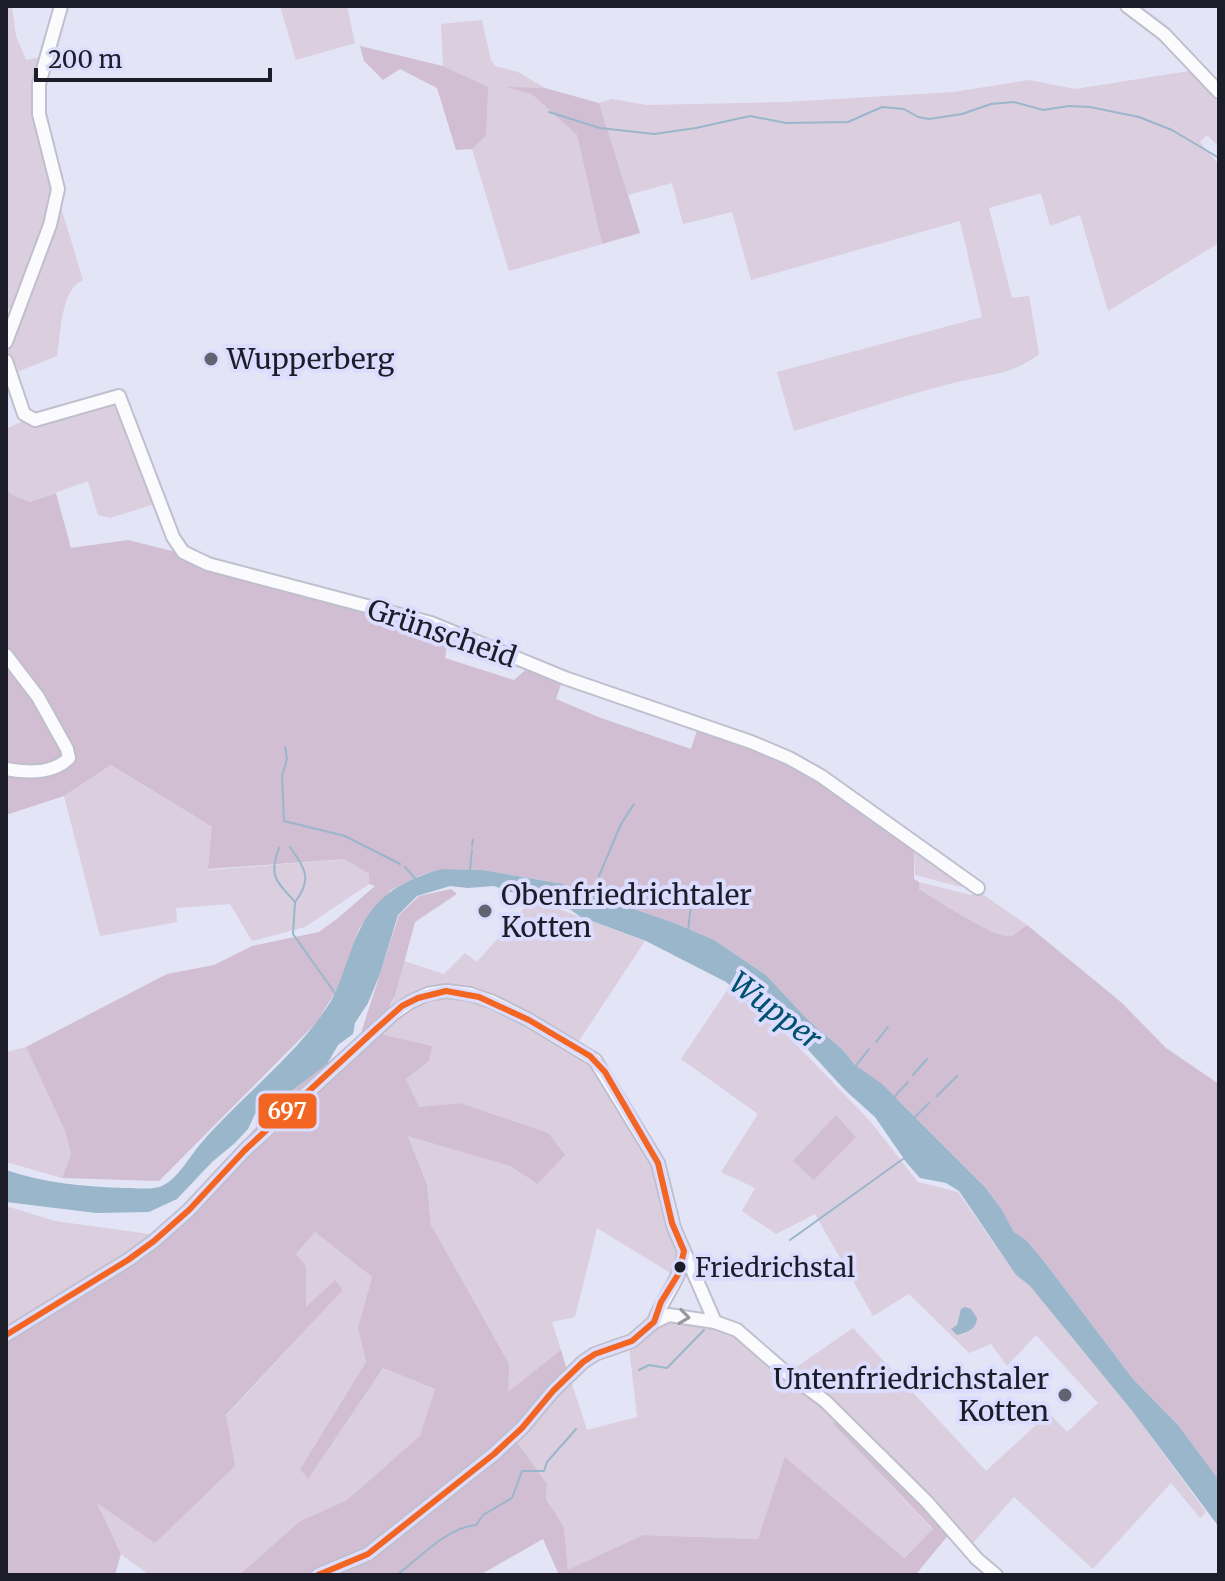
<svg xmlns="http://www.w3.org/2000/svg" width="1225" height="1581" viewBox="0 0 1225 1581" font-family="Merriweather,serif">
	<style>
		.green { fill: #dbcedf }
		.forest { fill: #d1bed3 }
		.water { fill: #9ab6ca }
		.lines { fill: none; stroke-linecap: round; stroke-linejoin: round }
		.stream { stroke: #9ab6ca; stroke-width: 2 }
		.minor-casing { stroke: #bfbfcd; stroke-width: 16 }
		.minor { stroke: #fbfbfe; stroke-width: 12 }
		.bus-1-casing { stroke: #dbdcfe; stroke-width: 12 }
		.bus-1 { stroke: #f26522; stroke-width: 6 }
		.oneway { stroke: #97979e }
		.poi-dot { fill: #626371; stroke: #dbdcfe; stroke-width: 3 }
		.bus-dot { fill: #1d1d29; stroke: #dbdcfe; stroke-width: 3 }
		.labels { text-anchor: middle; stroke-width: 8; stroke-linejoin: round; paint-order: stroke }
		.bus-label { font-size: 26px; fill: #1d1d29; stroke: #dbdcfe; text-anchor: start }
		.poi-label { font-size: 28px; fill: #1d1d29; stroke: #dbdcfe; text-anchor: start }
		.street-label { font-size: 28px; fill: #1d1d29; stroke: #dbdcfe }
		.water-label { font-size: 30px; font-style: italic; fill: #00516f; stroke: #dbdcfe }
		.line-badge { stroke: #dbdcfe; stroke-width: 3 }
		.badge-label { font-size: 22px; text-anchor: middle; font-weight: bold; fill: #fff }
	</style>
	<rect width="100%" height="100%" fill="#e3e4f6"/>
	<path class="green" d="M6,6H12L16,36L26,60L43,57L34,114L52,190L48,218L13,309H6Z
		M280,6H347L355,43L296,60Z
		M482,20L491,60L495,66L518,72L545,88H524L542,93L556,114L577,135L602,244L509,271L472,149L486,136L464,76L443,66L441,24Z
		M1189,71L1219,103V147L1207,135L1200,142L1219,165V243L1108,311L1080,215L1050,226L1041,193L989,208L1012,298L1029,296L1039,354C1013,375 984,375 953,383C900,396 847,415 794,431L777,372L982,317L960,221L751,280L732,212L683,224L672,183L628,195L599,103L612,99L647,105L785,102L954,92L1029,80L1075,89Z
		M60,204L83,280C60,290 61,334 57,356L12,374L7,353Z
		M115,400L155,504L110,518L98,515L88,481L30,502L9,494L6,488V429L21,422L38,426L40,422Z
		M111,765L213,828L209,870L346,859L369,874V884L305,927L252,941L230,904L176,908L177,922L100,936L64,796Z
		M914,849L963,881L961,887L915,875Z
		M919,882L971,895L981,893L1027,925C1022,928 1016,934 1011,936C996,940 933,898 918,888Z
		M532,899L645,941L573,1050L594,1064L658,1175L671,1235L679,1257L672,1274L597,1228L575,1317L552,1322L561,1350L508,1393L466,1289L431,1225L427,1184L408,1135L510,1166L536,1184L461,1103L419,1107L406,1079L429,1061L375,1034L395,997L404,961L444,974L465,953L477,962Z
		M730,986L757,1013L790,1038L870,1121L918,1182L958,1192L1016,1275L1030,1286L1133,1412L1206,1512L1200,1518L1171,1483L1093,1569L1014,1497L972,1544C916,1481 857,1424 792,1370L853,1328L986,1471L1049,1413L1067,1432L1098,1403L1036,1335L1007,1366L991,1344L969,1353L909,1294L873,1316L815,1214L776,1234L742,1211L755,1188L721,1172L758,1114L681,1059Z
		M26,1047L65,1131L71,1154L62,1178L6,1162V1052Z
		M6,1206L55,1221L157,1235L6,1332Z
		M315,1232L372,1277L358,1326L366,1362L300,1469L308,1478L383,1368L435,1389L421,1436L347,1500L300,1521L239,1575H149L121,1554L96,1502L226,1416L343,1290L334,1281L306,1308V1266L296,1254Z
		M668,1321L718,1328L737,1336L837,1417L833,1424L933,1530L903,1558L786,1458L758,1539L643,1535L568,1571L564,1527L546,1499L547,1484L517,1442L569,1375L587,1430L637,1417L629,1346Z"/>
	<path class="forest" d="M360,46L443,66L488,87L486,136L472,149L456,150L437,88L400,69L383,80L364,61Z
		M506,87L545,88L599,103L640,233L602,244L577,135L532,94Z
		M6,488L10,494L30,502L56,493L71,548L128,540L180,553L408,620L448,640L445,658L514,680L530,666L562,681L556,699L601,718L691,749L698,727L789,760L914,849V879L919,882V889C934,898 996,940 1011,936C1016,934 1022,928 1027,925L1121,1002L1166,1048L1219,1084V1480L1178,1425L1133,1379L1043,1260L1026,1240L1014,1232L1002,1210L985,1187L898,1100L855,1065L843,1050L809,1021L766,975L714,940L677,924L563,884L483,870L441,869L419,876L391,890L359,929L339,986L317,1022L159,1181L62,1178L71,1154L65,1131L26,1047L167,974L214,965L252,946L319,932L338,918L375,886L369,884V874L345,859L208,869L212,827L111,765L64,796L6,815Z
		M451,889L457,894L415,922L395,996L375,1033L432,1046L429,1061L406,1079L419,1107L460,1103L548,1133L565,1155L537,1184L510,1166L408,1136L427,1184L431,1225L509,1364L508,1392L561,1350L569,1376L517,1442L547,1484L546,1499L564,1527L568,1570L643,1535L758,1539L785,1457L904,1558L933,1529L833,1424L837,1417L950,1533L917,1573L918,1575H559L543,1539L480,1575H239L300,1521L347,1500L420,1436L435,1389L383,1368L308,1479L300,1469L366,1362L358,1327L372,1277L315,1232L296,1254L306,1266V1307L335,1280L343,1290L226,1415L235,1466L155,1543L97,1503L121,1554L115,1575H6V1337L129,1263L183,1208L277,1104L360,1036L399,915L419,896Z
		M836,1115L856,1137L814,1180L793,1161Z"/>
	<path class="water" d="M441,869L483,870L563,884L677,924L714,940L766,975L809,1021L843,1050L855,1065L882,1084L985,1187L1002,1210L1014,1232L1026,1240L1043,1260L1133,1379L1178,1425L1219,1480V1527L1133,1412L1030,1286L1016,1275L959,1191L946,1183L920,1178L906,1162L875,1117L845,1090L788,1028L754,1007L726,982L646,941L581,917L568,908L537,895L510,892L494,886L468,888L450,886L417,896L398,915L380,974L368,1003L355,1023L353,1034L338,1045L327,1064L283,1098L275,1108L255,1114L248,1129L235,1143L212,1162L177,1199L149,1212L96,1213L6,1202V1170C45,1183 84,1187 126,1188C136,1188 153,1190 162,1186C179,1178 191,1154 203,1141C242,1096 300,1052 331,1001C339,987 343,972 349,956C367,904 388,885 441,869Z
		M965,1307L971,1309L977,1318C976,1330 967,1332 957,1335L951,1329L957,1325L961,1309Z"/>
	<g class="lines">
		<path class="stream" d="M549,112L600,128L654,134L696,128L750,116L786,123L848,122L882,107L904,109L918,117L929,119L962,114L991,104L1014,102L1043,110L1069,106L1090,107L1139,117L1172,130L1219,158
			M285,747L287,759L282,776L284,821L345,836L400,864
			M472,846L473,840
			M290,847C305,869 313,878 295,902
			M279,848C268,878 277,881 295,902L293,934L337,996
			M405,867L415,878
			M470,869L472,850
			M599,876L621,824L634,804
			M592,896L597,882
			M688,931L691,904
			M876,1042L888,1027
			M855,1067L869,1049
			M913,1075L927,1059
			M895,1096L908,1082
			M937,1096L957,1076
			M913,1119L929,1103
			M790,1240L903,1159
			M639,1370L649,1365L667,1368L704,1330
			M397,1575C419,1558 448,1527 476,1525L483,1515L512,1498L522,1471H544L547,1462L576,1429
			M981,1575L983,1572"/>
		<defs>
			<path id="minor" d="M1127,6L1164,34L1219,92
				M6,342L50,225L58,189L39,114V84L61,6
				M6,361L24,414L35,420L119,396L173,537L183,552L208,564L431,623L565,678L751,742L789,758L821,776L978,888
				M6,655L38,697L67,749L69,758C53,774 27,773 6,769
				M654,1322C662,1298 683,1277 684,1251
				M6,1335L128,1260L154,1241L189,1210L245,1150L393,1014L410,1002L428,994L446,991L470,994L493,1002L529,1020L595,1060L658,1163L674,1228L715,1322
				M318,1575L368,1554L494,1454L522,1428L553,1391L583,1362L595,1354L632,1341L654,1322L669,1315L715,1322L737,1330L783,1370L825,1401L927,1502L977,1559L996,1575"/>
		</defs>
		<use href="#minor" class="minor-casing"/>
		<use href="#minor" class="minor"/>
		<defs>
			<path id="bus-1" d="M6,1335L128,1260L154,1241L189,1210L245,1150L375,1030L402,1006L418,998L446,991L479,997L529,1020L590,1056L605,1072L658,1163L672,1223L684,1251L679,1273L661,1302L654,1322L632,1341L595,1354L583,1362L553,1391L522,1428L494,1454L368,1554L318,1575"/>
		</defs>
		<use href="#bus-1" class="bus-1-casing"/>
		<use href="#bus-1" class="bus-1"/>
	</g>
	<defs><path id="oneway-chevron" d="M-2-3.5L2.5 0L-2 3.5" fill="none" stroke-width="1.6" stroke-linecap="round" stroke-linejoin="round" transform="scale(2)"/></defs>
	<use class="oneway" href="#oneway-chevron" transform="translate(684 1317) rotate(8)"/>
	<g class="poi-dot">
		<circle cx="211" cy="359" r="8"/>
		<circle cx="485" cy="911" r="8"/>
		<circle cx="1065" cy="1395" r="8"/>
	</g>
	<circle class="bus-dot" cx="680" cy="1267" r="7"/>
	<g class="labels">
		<g class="bus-label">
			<text x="695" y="1277">Friedrichstal</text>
		</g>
		<g class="poi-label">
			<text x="227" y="369">Wupperberg</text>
			<text x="501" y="905">Obenfriedrichtaler<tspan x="501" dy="32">Kotten</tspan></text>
			<text x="1049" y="1389" text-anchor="end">Untenfriedrichstaler<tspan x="1049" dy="32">Kotten</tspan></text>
		</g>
		<g class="street-label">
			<text transform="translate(442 633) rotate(19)" y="10">Grünscheid</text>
		</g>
		<g class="water-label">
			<text transform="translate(775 1011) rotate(37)" y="10">Wupper</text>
		</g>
	</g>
	<rect class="line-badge" x="257" y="1092" width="61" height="38" rx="8" fill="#f26522"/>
	<g class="badge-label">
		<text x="287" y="1119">697</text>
	</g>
	<rect width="1225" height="1581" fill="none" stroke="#1d1d29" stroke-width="16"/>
	<path d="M36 68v12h234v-12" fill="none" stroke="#1d1d29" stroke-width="4"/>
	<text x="48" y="68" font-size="24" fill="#1d1d29" stroke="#dbdcfe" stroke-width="6" paint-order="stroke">200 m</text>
</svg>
